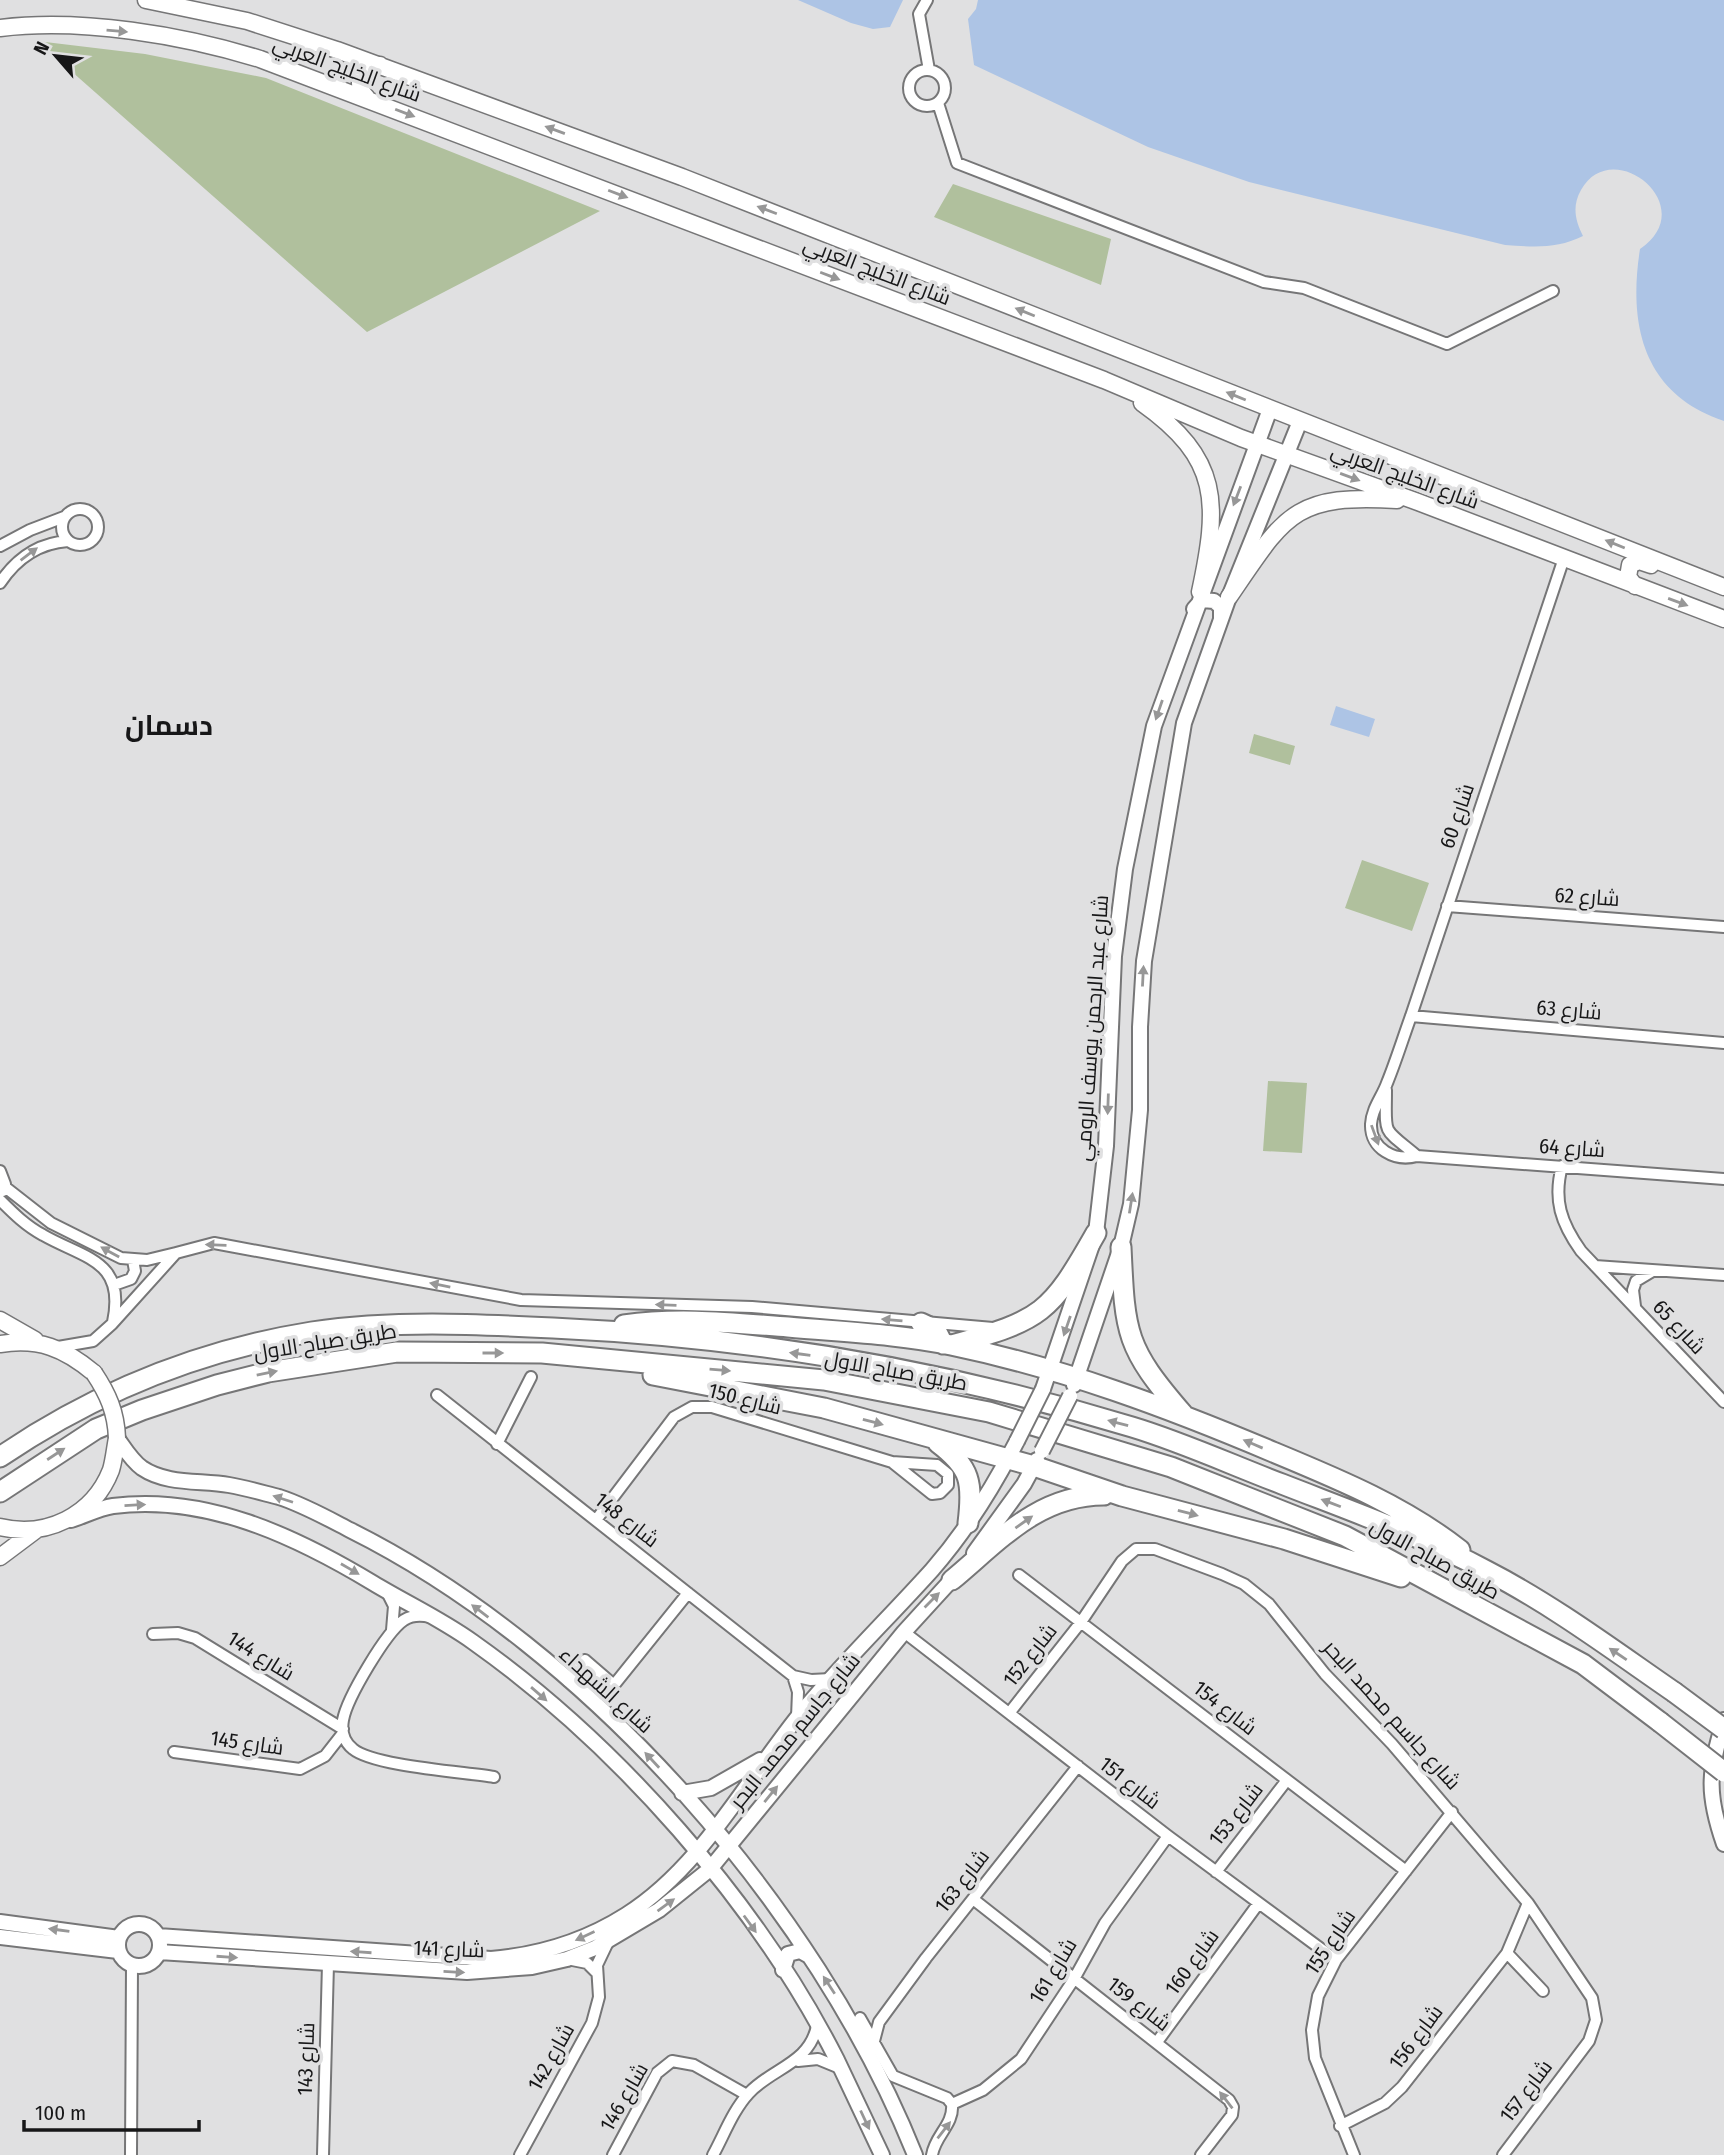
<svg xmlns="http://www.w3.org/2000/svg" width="1724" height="2155" viewBox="0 0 1724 2155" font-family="'Fira Sans Condensed',Cairo,sans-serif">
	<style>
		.green { fill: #b0c09d }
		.water { fill: #adc4e5 }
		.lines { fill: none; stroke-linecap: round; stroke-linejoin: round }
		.street-casing { stroke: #767677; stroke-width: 14 }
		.secondary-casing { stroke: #767677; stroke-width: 18 }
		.primary-casing { stroke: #767677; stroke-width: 19 }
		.highway-casing { stroke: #767677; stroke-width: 23 }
		.street { stroke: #fff; stroke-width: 10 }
		.secondary { stroke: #fff; stroke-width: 14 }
		.primary { stroke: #fff; stroke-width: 16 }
		.highway { stroke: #fff; stroke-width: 19 }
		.secondary-bridge-casing { stroke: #767677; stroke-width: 18; stroke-linecap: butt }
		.primary-bridge-casing { stroke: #767677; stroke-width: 19; stroke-linecap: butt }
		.highway-bridge-casing { stroke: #767677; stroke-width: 23; stroke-linecap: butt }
		.secondary-bridge { stroke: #fff; stroke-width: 14 }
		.primary-bridge { stroke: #fff; stroke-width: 16 }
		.highway-bridge { stroke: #fff; stroke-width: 19 }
		.oneway { fill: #979797 }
		.labels { text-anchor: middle; stroke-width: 7; stroke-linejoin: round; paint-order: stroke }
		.street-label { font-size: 21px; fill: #171718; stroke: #e0e0e1 }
		.district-label { font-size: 28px; font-weight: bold; fill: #171718; stroke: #e0e0e1 }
	</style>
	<rect width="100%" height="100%" fill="#e0e0e1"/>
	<path class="green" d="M37,41L145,54L266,78L600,211L367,332Z
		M953,184L1111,239L1101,285L934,217Z
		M1254,734L1295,746L1290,765L1249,753Z
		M1362,860L1429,883L1412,931L1345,908Z
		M1268,1081L1307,1083L1302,1153L1263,1151Z"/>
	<path class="water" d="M798,0H903L890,27L873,29L851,23Z
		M978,0H1724V421C1643,394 1628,325 1640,249C1703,206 1612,134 1581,190C1572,206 1575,220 1583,236C1557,249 1534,247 1505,245L1249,182L1148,147L974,65L968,19L976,9Z
		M1336,706L1375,719L1369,737L1330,725Z"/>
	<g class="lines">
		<defs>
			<path id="street" d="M927,0L919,14L929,70
				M909 88a18 18 0 1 1 36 0a18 18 0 1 1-36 0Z
				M938,103L957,163L1264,282L1304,288L1447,344L1553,291
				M62 527a18 18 0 1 1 36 0a18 18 0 1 1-36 0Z
				M0,546L30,530L64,517
				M1564,558L1411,1016C1403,1038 1396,1061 1387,1083C1382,1097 1372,1108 1371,1124C1370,1149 1395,1162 1417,1156L1724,1179
				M0,583C16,559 39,543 68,541
				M1447,906L1724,927
				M1411,1016L1724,1043
				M1386,1090C1386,1137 1381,1126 1417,1156
				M1562,1166C1553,1200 1561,1223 1581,1251L1724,1402
				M0,1171L5,1184L3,1191
				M5,1187L51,1223L121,1258L147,1260L176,1253
				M0,1200C13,1213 26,1226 43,1235C85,1259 126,1260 113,1322
				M1595,1266L1724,1275
				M114,1285L131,1279L135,1271L133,1260
				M1635,1306L1633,1290L1636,1281L1651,1272
				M58,1347L93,1341L112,1324L176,1253L214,1243L521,1300L752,1307L993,1328
				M437,1395L793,1676L811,1680L831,1679
				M497,1444L531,1377
				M596,1520L674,1417L692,1407H712L892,1462L937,1465L948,1474V1485L940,1493L932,1494L892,1462
				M1019,1575L1406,1871
				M387,1592L394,1606L392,1630
				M430,1617C421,1615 412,1615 404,1620C386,1632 347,1698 343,1720C341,1731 344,1742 353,1749C373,1766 464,1772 494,1777
				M904,1632L1168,1836L1336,1960
				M153,1634L178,1633L195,1638L343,1729
				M793,1676L798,1692L797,1717
				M568,1681L585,1660L614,1685L688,1593
				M1010,1712L1081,1622L1122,1561L1136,1549H1155L1222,1574L1244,1584L1269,1604L1325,1674L1392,1744L1528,1903L1592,1998L1596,2020L1589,2041L1503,2155
				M174,1752L300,1769L325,1756L343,1733
				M1216,1872L1287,1780
				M973,1899L1229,2100L1233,2107L1232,2115L1201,2155
				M1507,1953L1543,1991
				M567,1959L587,1963L597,1973
				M860,2018L893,2076L947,2098L952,2104C954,2125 935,2135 932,2155
				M874,2041L879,2022L926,1958L1078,1766
				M1157,2042L1258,1904
				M798,2061L818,2059L840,2068
				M952,2104L983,2090L1021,2059L1074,1979L1105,1923L1168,1836
				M1340,2126L1385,2103L1402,2087L1507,1953L1528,1903
				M131,2155L132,1965
				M323,2155L328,1964
				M520,2155L592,2023L599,1997L597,1965L608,1942
				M613,2155L657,2073L672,2061L694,2065L747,2095
				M713,2155C724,2135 733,2110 749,2093C772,2068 809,2064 817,2026
				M1354,2155L1315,2058L1312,2030L1318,1996L1336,1960L1452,1812"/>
			<path id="secondary" d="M1194,609L1202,600L1214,601L1221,607V619
				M1074,1385L1121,1247L1131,1204L1140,1110V1027L1144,961L1184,723L1229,597L1300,421
				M1043,1389L1096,1233L1106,1146L1114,956L1125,869L1154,726L1270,409
				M117,1438C125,1449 131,1460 142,1468C167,1485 201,1480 229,1485C246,1488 263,1493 279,1497C304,1505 327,1518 350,1530C589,1649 816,1908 915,2155
				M71,1520C84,1516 99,1508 113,1506C206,1494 295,1536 373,1583C406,1603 441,1619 473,1642C617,1744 757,1902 837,2060C852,2091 867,2123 882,2155
				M974,1553L1024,1484L1037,1460
				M1724,1720C1709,1772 1706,1792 1724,1844
				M682,1793L711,1788L760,1760
				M0,1922L119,1938
				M118 1945a21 21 0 1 1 42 0a21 21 0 1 1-42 0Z
				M158,1936L491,1959C539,1955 585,1941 626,1915C699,1869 744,1785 796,1719C838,1667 887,1620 932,1570C966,1531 994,1486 1017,1441
				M0,1937L118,1951
				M159,1952L467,1972L532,1967L567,1959L595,1948L659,1910L710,1869L904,1632L957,1574
				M783,1970L788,1954L800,1951L809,1956"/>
			<path id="primary" d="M146,0L247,21L337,50L682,177L1724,587
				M0,28C82,18 182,35 260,59L1104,380L1241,438L1418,502L1724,619
				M367,98C357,88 358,77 368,69L380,65
				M1142,403C1221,459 1219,503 1200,592
				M1635,586L1628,577L1630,565L1639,561L1651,565
				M1229,597C1284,517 1292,493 1397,500
				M0,1320L35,1340
				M0,1344C39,1338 64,1348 94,1373
				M0,1527C46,1538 93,1516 111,1470C114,1460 115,1448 117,1438
				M0,1557L36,1530"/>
			<path id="highway" d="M1121,1247C1125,1334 1125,1347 1183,1414
				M921,1323L936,1330L943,1344
				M624,1325C679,1317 733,1323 788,1327C843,1332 898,1334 951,1345C1062,1368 1169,1408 1273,1452C1338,1479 1404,1506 1460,1550
				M952,1345C1042,1320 1050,1314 1096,1233
				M653,1375L824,1408L1034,1466L1122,1496L1284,1539L1401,1577
				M938,1443C971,1468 973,1482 968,1523
				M0,1457C94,1393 200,1350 312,1332C391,1320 473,1324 553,1328C748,1337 944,1370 1132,1427C1182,1442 1232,1465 1282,1484C1351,1511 1422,1536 1487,1571C1553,1605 1613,1650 1674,1692
				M0,1492L96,1429L142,1410L217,1385L268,1372L397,1352L542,1353L824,1380L989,1412L1171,1467L1345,1536L1583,1664L1660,1722
				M952,1580C999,1541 1038,1495 1104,1495"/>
		</defs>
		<use href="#street" class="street-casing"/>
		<use href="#secondary" class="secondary-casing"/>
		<use href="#primary" class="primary-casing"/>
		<use href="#highway" class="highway-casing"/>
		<use href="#street" class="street"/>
		<use href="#secondary" class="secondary"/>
		<use href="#primary" class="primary"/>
		<use href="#highway" class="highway"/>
		<defs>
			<path id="secondary-bridge" d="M1017,1441L1043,1389
				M1042,1451L1070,1396"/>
			<path id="primary-bridge" d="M94,1373C108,1394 116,1412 117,1438"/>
			<path id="highway-bridge" d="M1674,1692L1724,1729
				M1660,1722L1724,1772"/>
		</defs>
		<use href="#secondary-bridge" class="secondary-bridge-casing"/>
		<use href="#primary-bridge" class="primary-bridge-casing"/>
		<use href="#highway-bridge" class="highway-bridge-casing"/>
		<use href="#secondary-bridge" class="secondary-bridge"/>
		<use href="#primary-bridge" class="primary-bridge"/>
		<use href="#highway-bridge" class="highway-bridge"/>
	</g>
	<defs><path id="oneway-solid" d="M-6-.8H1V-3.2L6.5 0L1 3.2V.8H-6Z" transform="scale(1.75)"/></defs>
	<g class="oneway">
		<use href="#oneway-solid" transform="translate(117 31) rotate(5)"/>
		<use href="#oneway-solid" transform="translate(405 113) rotate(21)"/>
		<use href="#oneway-solid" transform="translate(555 130) rotate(-160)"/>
		<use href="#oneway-solid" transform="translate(618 194) rotate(21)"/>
		<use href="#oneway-solid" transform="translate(767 210) rotate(-159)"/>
		<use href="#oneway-solid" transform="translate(830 276) rotate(21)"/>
		<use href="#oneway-solid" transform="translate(1025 312) rotate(-158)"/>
		<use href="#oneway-solid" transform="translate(1236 396) rotate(-158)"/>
		<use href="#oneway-solid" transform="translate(1350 477) rotate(20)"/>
		<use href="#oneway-solid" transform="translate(1237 496) rotate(111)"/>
		<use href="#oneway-solid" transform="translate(1615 544) rotate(-158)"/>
		<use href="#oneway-solid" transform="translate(29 554) rotate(-37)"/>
		<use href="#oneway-solid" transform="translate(1678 602) rotate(20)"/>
		<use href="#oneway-solid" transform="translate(1159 710) rotate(109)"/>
		<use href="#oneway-solid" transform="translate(1143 976) rotate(-87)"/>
		<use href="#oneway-solid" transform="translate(1108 1104) rotate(92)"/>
		<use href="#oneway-solid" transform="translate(1375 1135) rotate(70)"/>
		<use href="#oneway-solid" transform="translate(1131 1203) rotate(-81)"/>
		<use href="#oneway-solid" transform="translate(216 1245) rotate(-178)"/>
		<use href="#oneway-solid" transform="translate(110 1252) rotate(-151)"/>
		<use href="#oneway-solid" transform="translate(440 1285) rotate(-169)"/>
		<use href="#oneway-solid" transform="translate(666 1305) rotate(-178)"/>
		<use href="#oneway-solid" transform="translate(892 1320) rotate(-175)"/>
		<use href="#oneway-solid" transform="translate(1067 1326) rotate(109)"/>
		<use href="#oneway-solid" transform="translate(493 1353)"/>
		<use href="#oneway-solid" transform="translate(800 1354) rotate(-172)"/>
		<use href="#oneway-solid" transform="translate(720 1370) rotate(5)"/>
		<use href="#oneway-solid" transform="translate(267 1373) rotate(-11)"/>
		<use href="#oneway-solid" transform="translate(873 1422) rotate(15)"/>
		<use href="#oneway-solid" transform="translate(1118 1423) rotate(-165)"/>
		<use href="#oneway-solid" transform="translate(1253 1444) rotate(-157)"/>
		<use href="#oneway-solid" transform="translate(56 1454) rotate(-33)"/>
		<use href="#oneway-solid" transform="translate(283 1499) rotate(-162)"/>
		<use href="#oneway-solid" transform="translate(1331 1503) rotate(-159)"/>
		<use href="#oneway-solid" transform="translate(135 1505) rotate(-3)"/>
		<use href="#oneway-solid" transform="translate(1188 1513) rotate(15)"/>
		<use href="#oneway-solid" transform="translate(1024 1522) rotate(-35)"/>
		<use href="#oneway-solid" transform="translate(350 1569) rotate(30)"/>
		<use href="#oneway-solid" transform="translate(932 1600) rotate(-45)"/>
		<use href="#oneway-solid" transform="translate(480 1611) rotate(-143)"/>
		<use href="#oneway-solid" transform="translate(1618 1654) rotate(-146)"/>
		<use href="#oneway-solid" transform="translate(539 1694) rotate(41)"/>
		<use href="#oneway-solid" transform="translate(652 1760) rotate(-133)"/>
		<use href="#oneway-solid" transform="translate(771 1794) rotate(-51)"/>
		<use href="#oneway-solid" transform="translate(666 1905) rotate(-36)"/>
		<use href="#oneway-solid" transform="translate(750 1924) rotate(54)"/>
		<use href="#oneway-solid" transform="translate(59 1930) rotate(-172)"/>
		<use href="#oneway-solid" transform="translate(585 1936) rotate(155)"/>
		<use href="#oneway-solid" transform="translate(361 1952) rotate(-176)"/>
		<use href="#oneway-solid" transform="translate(227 1957) rotate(4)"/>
		<use href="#oneway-solid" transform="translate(454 1972) rotate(3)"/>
		<use href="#oneway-solid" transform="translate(829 1985) rotate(-123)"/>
		<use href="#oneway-solid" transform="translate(1226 2100) rotate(-128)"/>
		<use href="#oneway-solid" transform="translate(865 2120) rotate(65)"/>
		<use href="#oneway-solid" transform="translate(944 2130) rotate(-52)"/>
	</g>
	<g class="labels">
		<g class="street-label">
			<text transform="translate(347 69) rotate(20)" y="7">شارع الخليج العربي</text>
			<text transform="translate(877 271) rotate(21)" y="7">شارع الخليج العربي</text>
			<text transform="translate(1405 476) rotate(20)" y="7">شارع الخليج العربي</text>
			<text transform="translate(1457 816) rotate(-71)" y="7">شارع 60</text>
			<text transform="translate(1587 897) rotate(4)" y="7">شارع 62</text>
			<text transform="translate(1569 1010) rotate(5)" y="7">شارع 63</text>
			<text transform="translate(1092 1028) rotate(-86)" y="7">شارع عبد الرحمن يوسف الرومي</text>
			<text transform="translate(1572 1148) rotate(4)" y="7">شارع 64</text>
			<text transform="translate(1679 1327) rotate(47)" y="7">شارع 65</text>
			<text transform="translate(325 1342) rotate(-9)" y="7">طريق صباح الاول</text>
			<text transform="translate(896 1371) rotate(10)" y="7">طريق صباح الاول</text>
			<text transform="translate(745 1399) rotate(14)" y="7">شارع 150</text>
			<text transform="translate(627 1520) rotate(38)" y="7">شارع 148</text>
			<text transform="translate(1435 1559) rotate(29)" y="7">طريق صباح الاول</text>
			<text transform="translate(1030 1655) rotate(-52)" y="7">شارع 152</text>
			<text transform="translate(261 1656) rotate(32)" y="7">شارع 144</text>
			<text transform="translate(606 1690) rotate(42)" y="7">شارع الشهداء</text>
			<text transform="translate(1225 1708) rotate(38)" y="7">شارع 154</text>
			<text transform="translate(1392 1715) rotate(48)" y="7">شارع جاسم محمد البحر</text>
			<text transform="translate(795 1731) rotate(-51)" y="7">شارع جاسم محمد البحر</text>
			<text transform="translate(247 1743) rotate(8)" y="7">شارع 145</text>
			<text transform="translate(1130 1783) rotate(38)" y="7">شارع 151</text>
			<text transform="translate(1236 1814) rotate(-52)" y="7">شارع 153</text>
			<text transform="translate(962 1881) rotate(-52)" y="7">شارع 163</text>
			<text transform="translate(1330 1942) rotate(-56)" y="7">شارع 155</text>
			<text transform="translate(449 1949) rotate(2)" y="7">شارع 141</text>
			<text transform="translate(1192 1962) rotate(-54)" y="7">شارع 160</text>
			<text transform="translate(1053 1971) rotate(-59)" y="7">شارع 161</text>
			<text transform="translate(1139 2004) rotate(38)" y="7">شارع 159</text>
			<text transform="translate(1416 2037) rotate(-53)" y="7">شارع 156</text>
			<text transform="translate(551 2057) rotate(-61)" y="7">شارع 142</text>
			<text transform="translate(306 2059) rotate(-88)" y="7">شارع 143</text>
			<text transform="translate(1526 2091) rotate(-53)" y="7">شارع 157</text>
			<text transform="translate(624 2097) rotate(-60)" y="7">شارع 146</text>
		</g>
		<g class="district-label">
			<text x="169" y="735">دسمان</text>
		</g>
	</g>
	<g transform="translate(56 56) rotate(298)" stroke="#e0e0e1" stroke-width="5" paint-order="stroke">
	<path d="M0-5L12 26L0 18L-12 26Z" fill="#171718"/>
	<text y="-10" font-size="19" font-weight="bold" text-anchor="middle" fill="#171718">N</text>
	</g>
	<path d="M24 2120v10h175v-10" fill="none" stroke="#171718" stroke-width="3.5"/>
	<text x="35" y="2120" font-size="21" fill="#171718" stroke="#e0e0e1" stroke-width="5" paint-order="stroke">100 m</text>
</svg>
